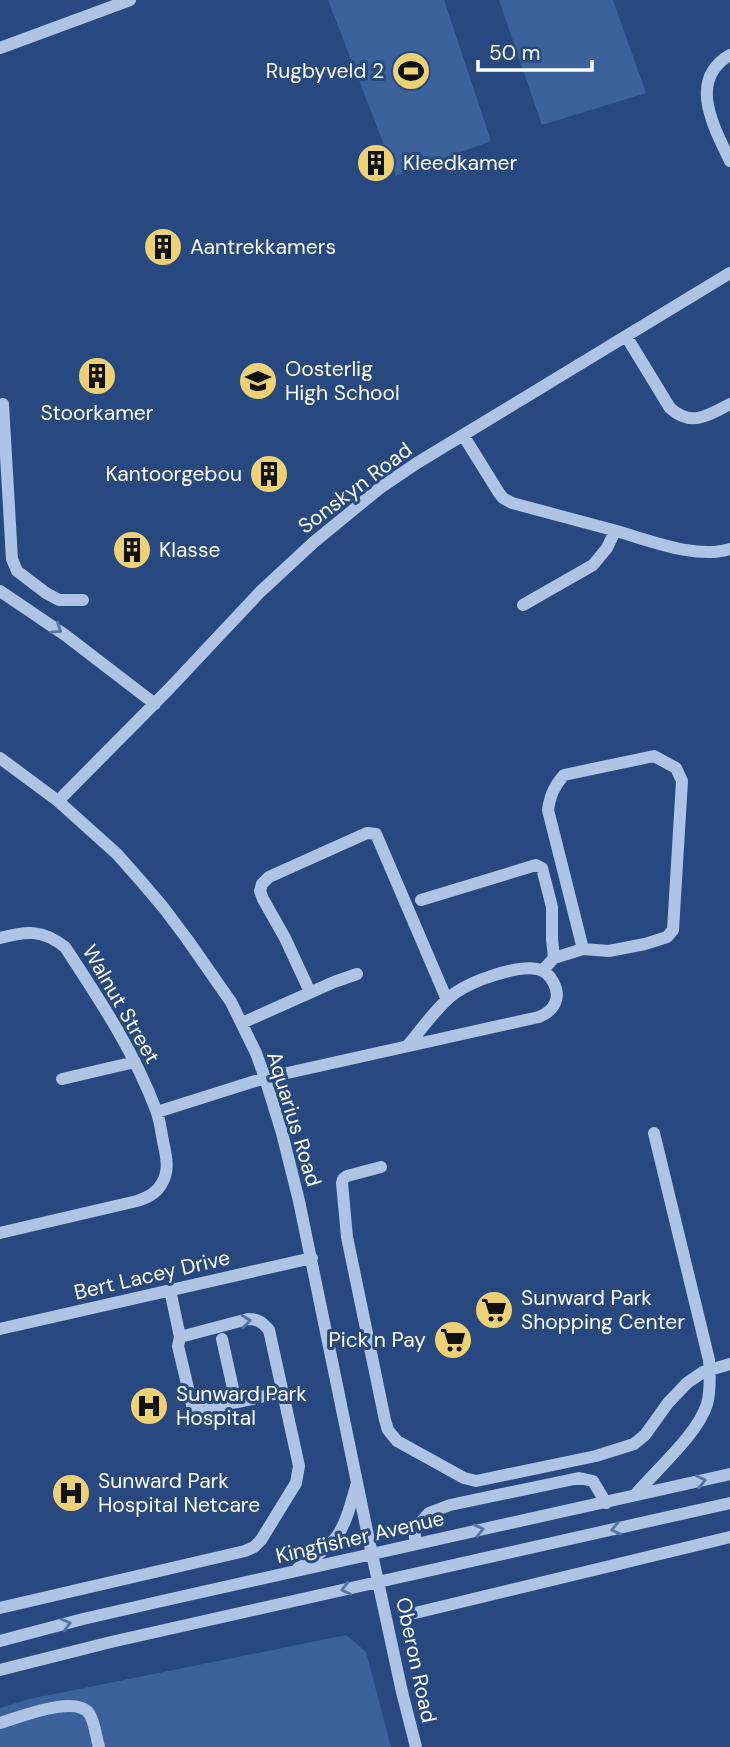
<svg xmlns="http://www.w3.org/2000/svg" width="730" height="1747" viewBox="0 0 730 1747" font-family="'DM Sans',sans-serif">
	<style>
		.green { fill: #3c629c }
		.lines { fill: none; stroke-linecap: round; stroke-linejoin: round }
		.minor { stroke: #aec4e5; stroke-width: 12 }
		.oneway { stroke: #5674a3 }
		.labels { text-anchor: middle; stroke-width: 6; stroke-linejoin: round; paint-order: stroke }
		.poi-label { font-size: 21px; fill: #fff; stroke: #27497f; text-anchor: start }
		.street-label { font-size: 21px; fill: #fff; stroke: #27497f }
	</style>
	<rect width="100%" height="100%" fill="#27497f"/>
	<path class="green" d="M328,0H444L491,141L396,176Z
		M499,0H613L646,93L542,125Z
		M346,1635L366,1652L391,1747H0V1708L30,1699Z"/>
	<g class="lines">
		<path class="minor" d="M0,48L130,0
			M730,55C687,80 714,127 730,161
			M626,336L670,408C691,427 708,416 730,404
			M3,404L12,559L17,571L46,593L59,600H83
			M463,435L499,493L503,498L512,503C546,512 579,521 613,530C646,539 696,560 730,549
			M0,591L65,635L155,704
			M523,605L593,565L607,548L615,531
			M0,758L58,801L117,854L140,880L163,907L187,939L231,1002L256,1053L265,1078L282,1133L299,1201L367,1531L402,1692L416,1747
			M58,801L168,690L260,592L314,542L380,488L417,463L730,273
			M421,900L536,865L542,868L552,907V939L554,958
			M0,938C26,931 42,929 65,947C99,999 134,1051 156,1110C160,1120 161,1131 163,1141C166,1155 170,1170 162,1183C157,1193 147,1198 137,1201L0,1233
			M543,970L554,958L583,949L609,951L645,944L667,937L673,930L682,781L676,768L654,756L564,775C554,786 550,796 548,810L583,949
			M310,992L285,938L263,899L260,891L262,884L269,877L367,833L376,834L447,1000
			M242,1023L334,982L357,974
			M62,1079L135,1062
			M157,1112L265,1078L539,1017C546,1014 552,1010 555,1003C561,990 550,971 537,969C516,965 472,981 455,993C439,1004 421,1030 408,1045
			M381,1167L347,1176L343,1179L342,1183L347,1237L385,1420L388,1430L397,1441L464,1478L476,1481L596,1456L634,1444L645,1435L668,1403L687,1383L703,1372L730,1364
			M170,1290L180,1337L178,1346L192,1405L202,1410L283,1392
			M0,1329L312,1258
			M222,1339L236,1402
			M635,1495C656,1470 698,1434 707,1404C711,1390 710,1374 709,1360L654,1133
			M415,1544V1529L429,1513L450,1505L579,1478L593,1481L606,1503
			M298,1568C342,1541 343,1531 357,1483
			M0,1608L245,1551L254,1547L261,1540L296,1483L299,1466L269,1330C262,1322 258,1319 248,1319L180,1337
			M415,1613L730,1537
			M0,1641L83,1619L153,1603L730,1474
			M0,1670L111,1642L730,1503
			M0,1723C18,1718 78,1693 90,1715C95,1724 96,1737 99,1747"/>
	</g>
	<defs><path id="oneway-chevron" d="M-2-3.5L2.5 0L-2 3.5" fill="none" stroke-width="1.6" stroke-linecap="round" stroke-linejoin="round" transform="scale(1.75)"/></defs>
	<g class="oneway">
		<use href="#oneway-chevron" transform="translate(57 629) rotate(34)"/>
		<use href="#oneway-chevron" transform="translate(246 1321) rotate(-6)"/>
		<use href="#oneway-chevron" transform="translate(701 1481) rotate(-13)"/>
		<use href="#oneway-chevron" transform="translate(616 1529) rotate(167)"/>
		<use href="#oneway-chevron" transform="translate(479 1530) rotate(-12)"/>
		<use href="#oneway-chevron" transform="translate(346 1589) rotate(167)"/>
		<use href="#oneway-chevron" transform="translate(66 1624) rotate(-15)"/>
	</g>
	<defs>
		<symbol id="stadium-disc" viewBox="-11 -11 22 22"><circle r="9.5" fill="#edd174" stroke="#27497f"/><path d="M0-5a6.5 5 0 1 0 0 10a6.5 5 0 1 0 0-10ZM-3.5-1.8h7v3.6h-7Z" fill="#111"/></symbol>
		<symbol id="building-disc" viewBox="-11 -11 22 22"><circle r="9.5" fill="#edd174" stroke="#27497f"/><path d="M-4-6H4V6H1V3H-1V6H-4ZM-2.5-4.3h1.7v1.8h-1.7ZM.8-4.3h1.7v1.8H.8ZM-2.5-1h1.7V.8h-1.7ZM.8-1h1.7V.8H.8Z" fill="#111"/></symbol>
		<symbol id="school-disc" viewBox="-11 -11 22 22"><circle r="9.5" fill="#edd174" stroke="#27497f"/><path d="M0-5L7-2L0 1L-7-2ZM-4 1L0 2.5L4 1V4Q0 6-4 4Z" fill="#111"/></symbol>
		<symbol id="supermarket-disc" viewBox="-11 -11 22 22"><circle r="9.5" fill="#edd174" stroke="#27497f"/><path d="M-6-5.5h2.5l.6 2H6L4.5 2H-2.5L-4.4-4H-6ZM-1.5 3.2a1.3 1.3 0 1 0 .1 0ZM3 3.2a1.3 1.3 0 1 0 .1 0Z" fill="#111"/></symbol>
		<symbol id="hospital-disc" viewBox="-11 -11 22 22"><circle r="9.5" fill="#edd174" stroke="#27497f"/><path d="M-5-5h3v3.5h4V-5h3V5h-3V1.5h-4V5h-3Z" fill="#111"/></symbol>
	</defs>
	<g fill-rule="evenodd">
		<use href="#stadium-disc" x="389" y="49" width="44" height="44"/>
		<use href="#building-disc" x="354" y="141" width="44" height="44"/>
		<use href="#building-disc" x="141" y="225" width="44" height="44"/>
		<use href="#building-disc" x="75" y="354" width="44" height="44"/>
		<use href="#school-disc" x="236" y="359" width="44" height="44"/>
		<use href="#building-disc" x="247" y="452" width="44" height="44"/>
		<use href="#building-disc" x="110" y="528" width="44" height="44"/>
		<use href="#supermarket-disc" x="472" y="1288" width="44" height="44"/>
		<use href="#supermarket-disc" x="431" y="1318" width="44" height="44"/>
		<use href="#hospital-disc" x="127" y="1384" width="44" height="44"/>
		<use href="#hospital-disc" x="49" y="1471" width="44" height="44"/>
	</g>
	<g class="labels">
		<g class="poi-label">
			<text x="384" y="78" text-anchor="end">Rugbyveld 2</text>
			<text x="403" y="170">Kleedkamer</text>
			<text x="190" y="254">Aantrekkamers</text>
			<text x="285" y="376">Oosterlig<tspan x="285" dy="24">High School</tspan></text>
			<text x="97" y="420" text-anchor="middle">Stoorkamer</text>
			<text x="242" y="481" text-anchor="end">Kantoorgebou</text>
			<text x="159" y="557">Klasse</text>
			<text x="521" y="1305">Sunward Park<tspan x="521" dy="24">Shopping Center</tspan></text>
			<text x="426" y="1347" text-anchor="end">Pick n Pay</text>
			<text x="176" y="1401">Sunward Park<tspan x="176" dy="24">Hospital</tspan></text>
			<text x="98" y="1488">Sunward Park<tspan x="98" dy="24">Hospital Netcare</tspan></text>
		</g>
		<g class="street-label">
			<text transform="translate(355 488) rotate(-37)" y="7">Sonskyn Road</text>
			<text transform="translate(121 1004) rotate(60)" y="7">Walnut Street</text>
			<text transform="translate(294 1119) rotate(73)" y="7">Aquarius Road</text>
			<text transform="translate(152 1275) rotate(-13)" y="7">Bert Lacey Drive</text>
			<text transform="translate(360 1537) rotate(-13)" y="7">Kingfisher Avenue</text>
			<text transform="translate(416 1660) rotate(78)" y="7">Oberon Road</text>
		</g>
	</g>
	<path d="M478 60v10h114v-10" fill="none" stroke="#ffffff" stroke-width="3.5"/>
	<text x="489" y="60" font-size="21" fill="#ffffff" stroke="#27497f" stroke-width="5" paint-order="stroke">50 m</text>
</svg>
